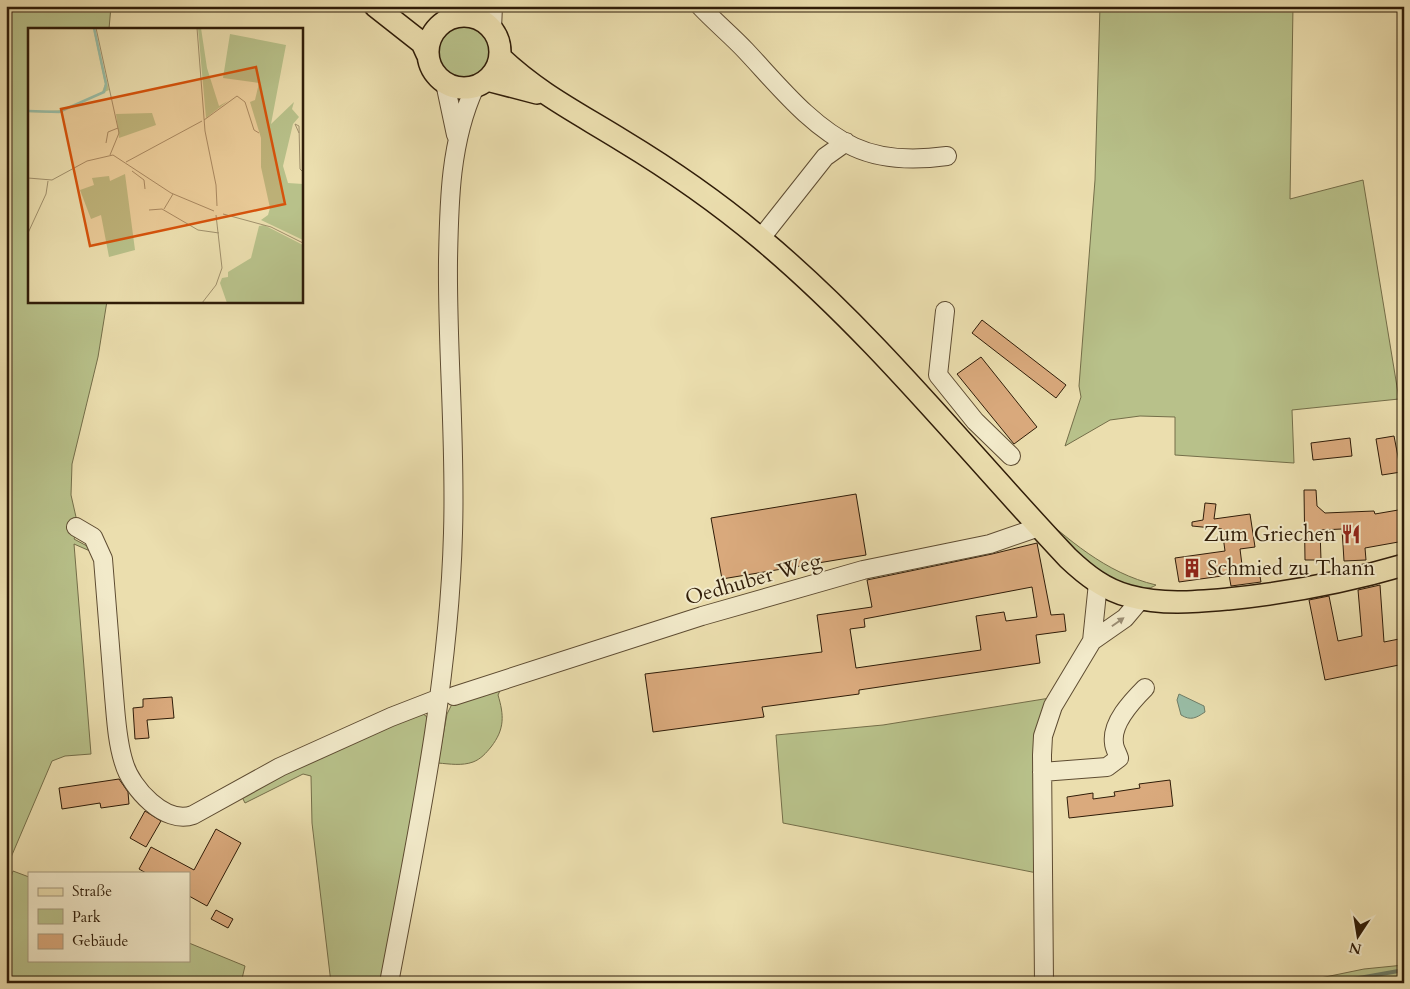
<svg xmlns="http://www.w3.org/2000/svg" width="1410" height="989" viewBox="0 0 1410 989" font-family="Cardo,serif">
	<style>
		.green { fill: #b8c18a; stroke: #746e49 }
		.water { fill: #99bda6; stroke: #6f7d67 }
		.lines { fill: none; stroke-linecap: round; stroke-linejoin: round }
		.stream { stroke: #6f7d67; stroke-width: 4 }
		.building { fill: #daaa7d; stroke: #2f1c08; fill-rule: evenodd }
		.minor-casing { stroke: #5e4c32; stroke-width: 20 }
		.major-casing { stroke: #2f1c08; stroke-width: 24 }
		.minor { stroke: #f2eaca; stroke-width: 18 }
		.major { stroke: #ebdeae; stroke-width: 21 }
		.oneway { fill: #9a8d73 }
		.labels { text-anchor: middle; stroke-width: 4; stroke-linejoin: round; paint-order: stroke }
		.poi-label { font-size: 21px; fill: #2f1c08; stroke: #f2eaca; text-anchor: end }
		.street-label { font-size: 21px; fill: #2f1c08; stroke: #f2eaca }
		.inset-river { fill: none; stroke: #99bda6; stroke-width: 2.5 }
		.inset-road { fill: none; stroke: #a0906c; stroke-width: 1 }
		.view { fill: #d6530c; fill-opacity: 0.15; stroke: #d6530c; stroke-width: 2.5 }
		.inset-edge { fill: none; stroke: #2f1c08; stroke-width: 2.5 }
	</style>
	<rect width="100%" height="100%" fill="#ebdeae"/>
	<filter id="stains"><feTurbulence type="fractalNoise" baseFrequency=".004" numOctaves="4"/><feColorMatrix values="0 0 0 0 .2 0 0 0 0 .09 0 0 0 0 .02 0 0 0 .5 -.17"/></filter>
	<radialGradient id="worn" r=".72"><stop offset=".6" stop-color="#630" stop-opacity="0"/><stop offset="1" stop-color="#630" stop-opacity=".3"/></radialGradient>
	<path class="green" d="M6,6H111L109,29H29V301H107L98,357L72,464L71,495L76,517L70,531L77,533L74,539L87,546L91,540L99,563L90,551L74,544L91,754L65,756L52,761L6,869Z
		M1100,6H1293L1290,199L1363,180L1399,399L1292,410L1294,463L1175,455V417L1140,416L1110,420L1065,446L1081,397L1079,386L1095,180Z
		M434 53a29 29 0 1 1 58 0a29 29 0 1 1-58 0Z
		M1030,506C1068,539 1105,573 1156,585C1149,590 1142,588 1133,586C1089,577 1061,536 1030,506Z
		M504,682L498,695C504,715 505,729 491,747C486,753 481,759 473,762C462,766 450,764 438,763L447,714L453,702Z
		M1050,698L1037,873L783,823L776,735L883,725Z
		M420,712L426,716L430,722L383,983H331L312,823L311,776L303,774L245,803L240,793Z
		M13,871L29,877V960H189V943L245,966L241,983H6V879L10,880Z
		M1404,965V978L1376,983H1296L1364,969Z"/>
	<path class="water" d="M1179,694L1204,706L1205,712C1196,718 1191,721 1181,715L1177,700Z"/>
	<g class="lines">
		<path class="stream" d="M1331,983L1404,970"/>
	</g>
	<path class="building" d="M982,320L1066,385L1056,398L972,333Z
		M981,357L1037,427L1014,444L957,374Z
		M1394,436L1401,472L1382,475L1376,439Z
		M1350,438L1352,456L1313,460L1311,443Z
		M1304,490H1316L1317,506L1325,513L1374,511L1375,514L1404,509V541L1365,548L1366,560L1344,561L1342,529L1320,530L1321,560H1305Z
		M856,494L866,555L722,579L711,518Z
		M1205,503L1216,504L1214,519L1250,514L1255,547L1240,549L1243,573L1259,571L1261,582L1231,586L1229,575L1179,582L1175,558L1225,551L1222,529L1192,526V522L1203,520Z
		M1037,543L1051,615L1064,614L1066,631L1036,635L1040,663L859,690V694L762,707L764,717L653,732L645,674L822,652L817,615L872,607L867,580L992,554ZM1032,587L1037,617L1006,621L1004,612L976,616L981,650L856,668L850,629L865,627L864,619Z
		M1380,585L1384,642L1404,638V664L1325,680L1309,600L1329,596L1338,641L1362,636L1358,590Z
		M172,697L174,718L147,720L149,738L135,739L133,708L143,707V699Z
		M119,779L128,792L129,804L101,808L100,803L62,809L59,788Z
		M1170,780L1173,806L1069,818L1067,797L1093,793V799L1115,796L1114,792L1140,788L1139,784Z
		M145,811L161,821L146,847L130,838Z
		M216,829L241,843L207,906L189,896V873H146L139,869L151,847L194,870Z
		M216,910L233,919L228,928L211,919Z"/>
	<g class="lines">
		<defs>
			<path id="minor" d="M700,6C715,22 732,36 746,51C778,85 811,127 854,147C882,160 918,160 947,156
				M467,15L477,6
				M492,29L493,6
				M445,83L456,135
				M761,238L825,157L846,142
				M945,311L938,375L975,421L1011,456
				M76,527L93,537L103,559C107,605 110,650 114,696C116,717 117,742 124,763C131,788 165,825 193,815L280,767L391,717L440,698
				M1092,641L1098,583
				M454,696L702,616L863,570L990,544L1039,527
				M1042,772L1107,767L1119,758C1118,754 1114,748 1114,743C1111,723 1132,701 1145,688
				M389,983C417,834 449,685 453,533C456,442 447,351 448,261C449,202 450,141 475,87
				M1044,983L1042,755L1043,736L1053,706L1092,641L1125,618L1141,599"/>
			<path id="major" d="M375,6L422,43L427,54
				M428 52a36 36 0 1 1 72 0a36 36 0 1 1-72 0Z
				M500,57C539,94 578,113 623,141C671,170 717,202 760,238C874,333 967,451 1068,558C1086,575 1105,590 1129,596C1162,605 1194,602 1228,599C1287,593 1346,582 1404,565
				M487,80L537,93"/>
		</defs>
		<use href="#minor" class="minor-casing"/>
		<use href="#major" class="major-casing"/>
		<use href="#minor" class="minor"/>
		<use href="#major" class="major"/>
	</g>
	<defs><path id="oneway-solid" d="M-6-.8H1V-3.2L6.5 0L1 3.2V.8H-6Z" transform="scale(1.25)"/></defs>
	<use class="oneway" href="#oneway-solid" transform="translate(1118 622) rotate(-35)"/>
	<defs>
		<symbol id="restaurant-bare" viewBox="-9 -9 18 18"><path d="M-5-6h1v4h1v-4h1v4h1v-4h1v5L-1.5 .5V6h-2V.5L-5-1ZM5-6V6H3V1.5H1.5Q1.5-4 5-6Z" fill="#8f2418" stroke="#f2eaca" stroke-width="2.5" paint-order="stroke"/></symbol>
		<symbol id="building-bare" viewBox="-9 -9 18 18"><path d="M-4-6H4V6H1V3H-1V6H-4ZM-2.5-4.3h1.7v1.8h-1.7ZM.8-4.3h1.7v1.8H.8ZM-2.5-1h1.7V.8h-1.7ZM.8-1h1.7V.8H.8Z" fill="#8f2418" stroke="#f2eaca" stroke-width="2.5" paint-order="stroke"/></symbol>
	</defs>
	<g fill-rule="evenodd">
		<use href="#restaurant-bare" x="1337" y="520" width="28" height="28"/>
		<use href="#building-bare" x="1178" y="554" width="28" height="28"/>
	</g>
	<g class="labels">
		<g class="poi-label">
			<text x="1336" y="541">Zum Griechen</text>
			<text x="1207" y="575" text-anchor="start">Schmied zu Thann</text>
		</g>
		<g class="street-label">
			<text transform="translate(753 579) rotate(-16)" y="7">Oedhuber Weg</text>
		</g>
	</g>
	<g transform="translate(28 28)">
		<rect width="275" height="275" fill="#ebdeae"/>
		<path d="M65,0L81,62L31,85L0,84L35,82L74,64L77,56ZM170,0H173L179,40L191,78L200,73L178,90ZM202,6L258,17L243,96L266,74L264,81L271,89L265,96L255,138L260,155L275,156V212L233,192L240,187L242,180L233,139V110L222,74L227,72L231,55L195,50ZM124,85L128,97L91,110L88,86ZM97,146L107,222L81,229L73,187L63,191L52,162L66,157L64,150L81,148L82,153ZM236,197L275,217V275H199L192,255L194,250L200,249V244L223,230L231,198Z" fill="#b8c18a"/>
		<path class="inset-river" d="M0,83L31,84L76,64L78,56L66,0"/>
		<path class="inset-road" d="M68,0L91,105L82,127M169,0L177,103L188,157L189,178M176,92L209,68L217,74L226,102L231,105M271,105L267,96L271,98L272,141L275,144M78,115L80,104L90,100M98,134L174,93M104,143L116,152L117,161M0,150L24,152L59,133L85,127L143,165L186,183M136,181L145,166M121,182L134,181L170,202L191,205M195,186L243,199L275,215M0,205L18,166L20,153M174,275L188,257L194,240L188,187"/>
		<path class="view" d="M228,39L257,176L62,218L33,81Z"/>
		<rect width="275" height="275" class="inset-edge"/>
	</g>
	<rect width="1410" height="989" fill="none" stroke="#ebdeae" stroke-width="25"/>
	<rect x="8" y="8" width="1395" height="974" fill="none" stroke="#2f1c08" stroke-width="2.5"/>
	<rect x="12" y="12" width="1385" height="964" fill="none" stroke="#2f1c08"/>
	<rect x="28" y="872" width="162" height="90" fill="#f2eaca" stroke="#a4987c"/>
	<rect x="38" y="888" width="25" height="8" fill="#ebdeae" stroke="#a4987c"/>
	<text x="72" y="896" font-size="15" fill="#2f1c08">Straße</text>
	<rect x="38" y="909" width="25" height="15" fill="#b8c18a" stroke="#a4987c"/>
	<text x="72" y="922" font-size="15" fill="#2f1c08">Park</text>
	<rect x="38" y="934" width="25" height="15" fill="#daaa7d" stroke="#a4987c"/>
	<text x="72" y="946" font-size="15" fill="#2f1c08">Gebäude</text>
	<g transform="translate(1358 936) rotate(192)" stroke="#f2eaca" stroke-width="4" paint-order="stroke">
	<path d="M0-4L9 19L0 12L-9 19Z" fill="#2f1c08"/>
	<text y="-8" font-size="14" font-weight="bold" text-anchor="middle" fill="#2f1c08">N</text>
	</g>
	<rect width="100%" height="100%" filter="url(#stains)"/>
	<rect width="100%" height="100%" fill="url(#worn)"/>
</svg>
